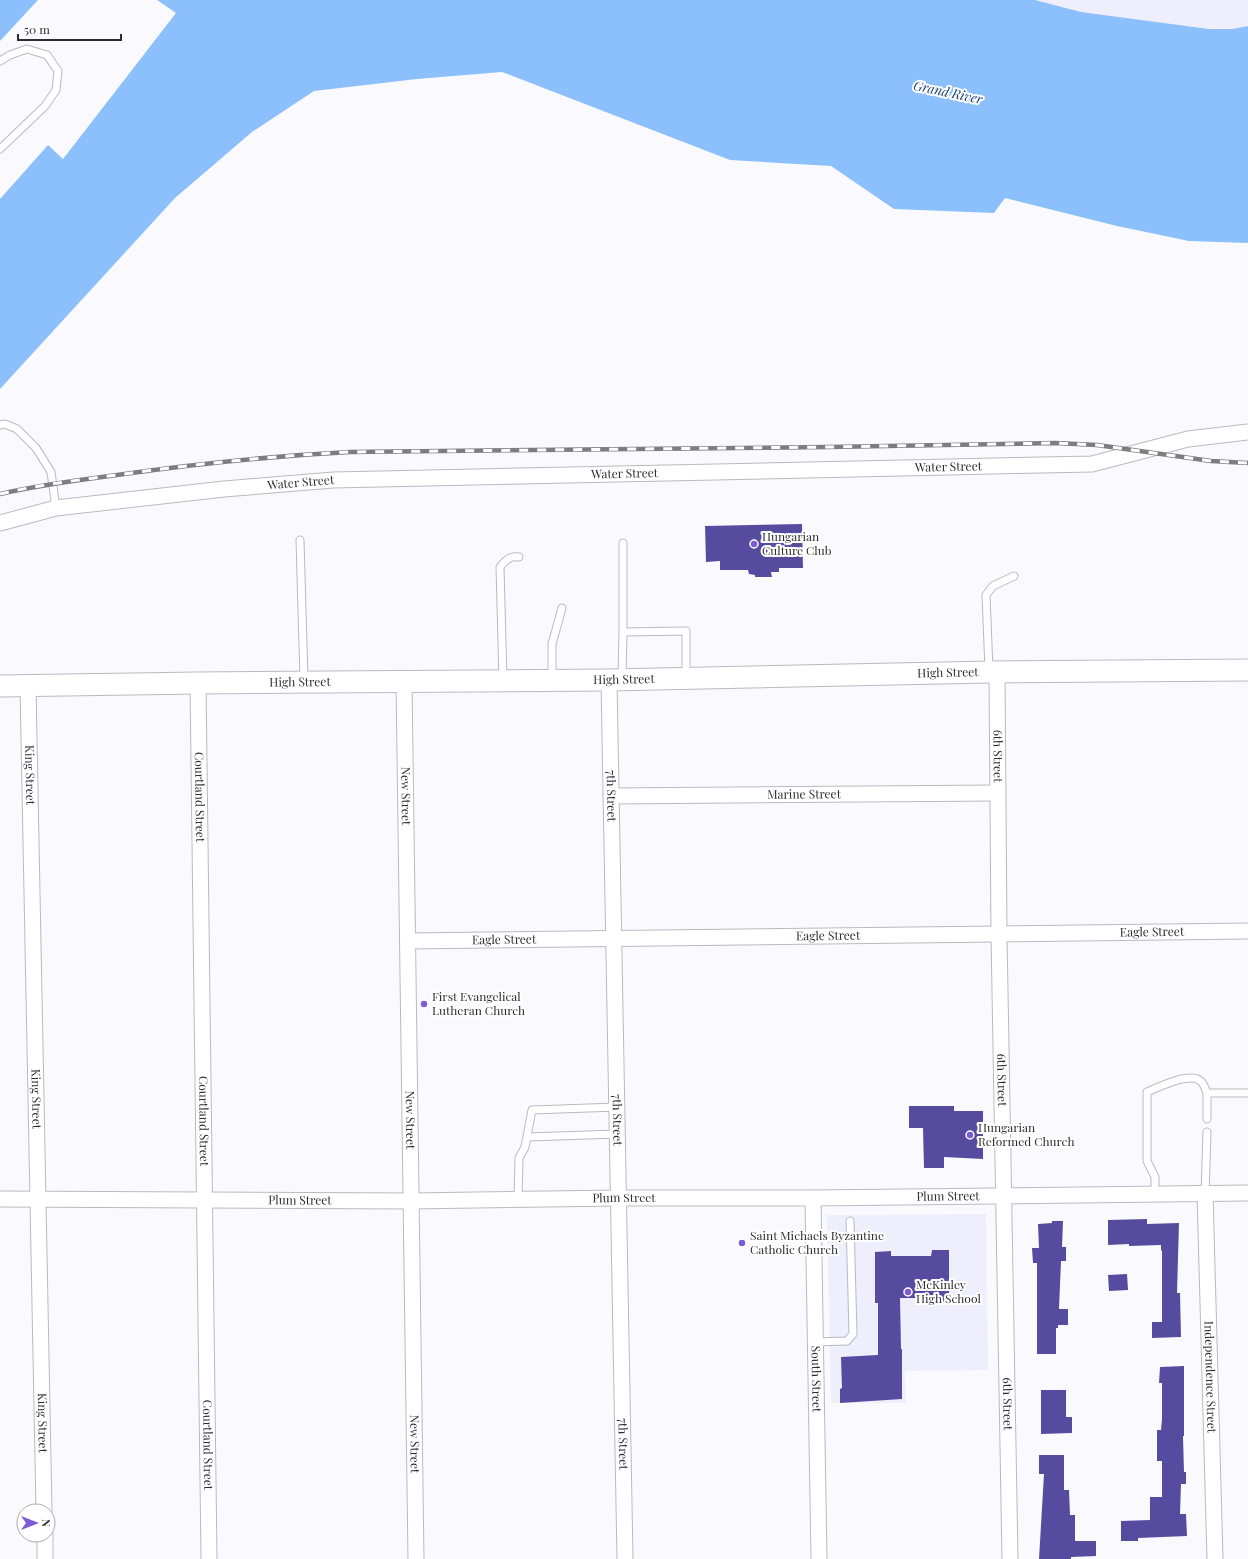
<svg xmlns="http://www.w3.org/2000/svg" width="1248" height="1559" viewBox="0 0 1248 1559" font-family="'Playfair Display',serif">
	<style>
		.built { fill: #eeeefd }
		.water { fill: #8cc0fd }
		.building { fill: #554c9f }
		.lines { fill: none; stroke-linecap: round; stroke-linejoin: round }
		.lane-casing { stroke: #b9b9c4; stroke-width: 9 }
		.street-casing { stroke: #b9b9c4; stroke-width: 17 }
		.secondary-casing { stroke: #b9b9c4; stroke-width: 23 }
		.lane { stroke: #fff; stroke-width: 7 }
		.street { stroke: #fff; stroke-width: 15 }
		.secondary { stroke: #fff; stroke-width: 21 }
		.rail-casing { stroke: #7d7d81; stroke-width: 4.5 }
		.rail { stroke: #fff; stroke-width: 3; stroke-dasharray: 9; stroke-linecap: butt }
		.poi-dot { fill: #7e5bd6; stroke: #fff; stroke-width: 1.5 }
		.labels { text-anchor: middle; stroke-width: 4; stroke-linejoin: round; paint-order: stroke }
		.street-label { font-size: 12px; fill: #2d2d31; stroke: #fff }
		.poi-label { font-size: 12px; fill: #2d2d31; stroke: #fff; text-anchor: start }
		.water-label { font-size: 13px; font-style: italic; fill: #123f6f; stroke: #fff }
	</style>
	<rect width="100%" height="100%" fill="#fafafe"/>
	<path class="built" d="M1035,0H1248V26L1232,29H1209L1081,12Z
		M986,1214L988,1370L905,1371L906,1403H831L827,1215Z"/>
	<path class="water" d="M0,0H38L0,41Z
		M157,0H1035L1081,12L1209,29H1232L1248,26V243L1189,241L1117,226L1005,198L994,213L894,209L831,166L730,160L502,72L417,79L314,91L252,132L175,198L0,389V199L48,145L63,159L176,13Z"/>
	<path class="building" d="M802,524L803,568H779V572H771L772,577H755V575L749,574L748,570H720V561L706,562L705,526Z
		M909,1106H954V1111H983V1159L944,1157V1168H924L923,1128H909Z
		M1147,1219V1224L1179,1223L1177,1293H1180L1181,1337L1152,1338V1322H1162V1250L1161,1251V1245L1129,1246V1244L1108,1245V1220Z
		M1052,1221H1063L1062,1247H1066V1261H1061L1059,1309H1068V1325H1058V1328H1056V1354H1037V1263H1033L1032,1248H1039L1038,1224L1052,1223Z
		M932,1250H949V1303L931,1302L932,1298H900L901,1349H902V1399L840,1403V1389L842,1388L841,1357L878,1355V1303H875V1252L891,1251V1256H931Z
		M1127,1274L1128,1290L1109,1291L1108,1275Z
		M1184,1366V1436H1183L1184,1472H1186V1484H1181L1180,1514H1186L1187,1536L1138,1538V1541H1121V1521L1150,1520V1497H1162V1461H1157V1430H1161L1162,1419V1383H1159L1160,1367Z
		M1041,1390H1066V1417H1072V1433L1041,1434Z
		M1039,1455H1064V1490H1069L1070,1515H1075V1541H1096V1556L1071,1557V1559H1039L1044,1474H1039Z"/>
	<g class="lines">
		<defs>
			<path id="lane" d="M0,61L10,55L27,49L47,55L58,71L56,90L45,106L0,149
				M0,425L5,424L17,429L36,448L51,472L56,508
				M300,540L304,680
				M623,543V632
				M989,670L986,595L993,586L1014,576
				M552,678V644L562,608
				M622,678L623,632L686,631V678
				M503,679L500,567C506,560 509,556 519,557
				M1207,1119V1093H1248
				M528,1137L617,1134
				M1205,1194L1207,1132
				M1155,1195V1177L1147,1161V1092C1158,1087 1188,1073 1199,1080C1204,1082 1205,1089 1207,1093
				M518,1200L519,1158L525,1147L532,1110L617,1107
				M816,1342L847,1341L853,1334L850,1221"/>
			<g id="street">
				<path id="s1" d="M0,523L56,508L224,489L333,480L1092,464L1188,439L1248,432"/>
				<path id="s2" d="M997,672L999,934L1010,1559"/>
				<path id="s3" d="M609,680L625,1559"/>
				<path id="s4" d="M404,681L416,1559"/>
				<path id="s5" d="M198,683L209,1559"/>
				<path id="s6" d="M28,686L44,1511"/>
				<path id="s7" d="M611,796L997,793"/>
				<path id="s8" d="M408,941L1248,931"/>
				<path id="s9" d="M1205,1194L1215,1559"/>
				<path id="s10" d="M813,1198L819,1559"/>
				<path id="s11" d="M0,1199L411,1201L618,1198H813L1248,1193"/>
				<path d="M45,1535V1559"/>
			</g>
			<g id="secondary">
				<path id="s12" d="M0,686L198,683L609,680L989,672L1248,670"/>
			</g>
		</defs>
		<use href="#lane" class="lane-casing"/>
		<use href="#street" class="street-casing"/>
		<use href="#secondary" class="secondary-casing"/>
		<use href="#lane" class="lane"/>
		<use href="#street" class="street"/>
		<use href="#secondary" class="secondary"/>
		<defs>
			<path id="rail" d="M0,494C38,485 78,480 117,475C194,464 272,456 350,452L829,447L1055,443L1097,445L1211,461L1248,463"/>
		</defs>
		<use href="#rail" class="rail-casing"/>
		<use href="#rail" class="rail"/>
	</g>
	<g class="poi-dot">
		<circle cx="754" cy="544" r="4"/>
		<circle cx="424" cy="1004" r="4"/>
		<circle cx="970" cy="1135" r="4"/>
		<circle cx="742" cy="1243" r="4"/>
		<circle cx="908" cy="1292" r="4"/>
	</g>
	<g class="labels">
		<g class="street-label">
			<text dy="4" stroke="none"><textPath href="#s1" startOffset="952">Water Street</textPath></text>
			<text dy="4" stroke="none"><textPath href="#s1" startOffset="628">Water Street</textPath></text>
			<text dy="4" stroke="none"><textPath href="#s1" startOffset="304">Water Street</textPath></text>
			<text dy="4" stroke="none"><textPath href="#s12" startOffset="948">High Street</textPath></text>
			<text dy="4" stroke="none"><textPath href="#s12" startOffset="624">High Street</textPath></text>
			<text dy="4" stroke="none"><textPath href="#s12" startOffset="300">High Street</textPath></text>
			<text dy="4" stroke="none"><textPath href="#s2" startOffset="84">6th Street</textPath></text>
			<text dy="4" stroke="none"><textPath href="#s6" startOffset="89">King Street</textPath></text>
			<text dy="4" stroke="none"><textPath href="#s7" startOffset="193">Marine Street</textPath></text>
			<text dy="4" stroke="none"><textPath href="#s4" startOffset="115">New Street</textPath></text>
			<text dy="4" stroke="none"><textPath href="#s3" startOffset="116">7th Street</textPath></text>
			<text dy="4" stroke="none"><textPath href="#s5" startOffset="114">Courtland Street</textPath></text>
			<text dy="4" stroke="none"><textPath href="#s8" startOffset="744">Eagle Street</textPath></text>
			<text dy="4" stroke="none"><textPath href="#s8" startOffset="420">Eagle Street</textPath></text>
			<text dy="4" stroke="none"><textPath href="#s8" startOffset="96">Eagle Street</textPath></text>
			<text dy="4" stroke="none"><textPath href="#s2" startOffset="408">6th Street</textPath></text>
			<text dy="4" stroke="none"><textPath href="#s6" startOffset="413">King Street</textPath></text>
			<text dy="4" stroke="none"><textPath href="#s4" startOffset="439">New Street</textPath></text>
			<text dy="4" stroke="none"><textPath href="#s3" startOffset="440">7th Street</textPath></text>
			<text dy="4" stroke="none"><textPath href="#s5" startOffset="438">Courtland Street</textPath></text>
			<text dy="4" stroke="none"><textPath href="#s11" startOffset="948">Plum Street</textPath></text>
			<text dy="4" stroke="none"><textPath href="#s11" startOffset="624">Plum Street</textPath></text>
			<text dy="4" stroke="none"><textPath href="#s11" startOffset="300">Plum Street</textPath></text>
			<text dy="4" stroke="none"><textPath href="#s9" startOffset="183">Independence Street</textPath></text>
			<text dy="4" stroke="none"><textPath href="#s10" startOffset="181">South Street</textPath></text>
			<text dy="4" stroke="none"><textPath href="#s2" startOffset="732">6th Street</textPath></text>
			<text dy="4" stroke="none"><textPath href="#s6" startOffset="737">King Street</textPath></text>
			<text dy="4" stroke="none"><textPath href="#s3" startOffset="764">7th Street</textPath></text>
			<text dy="4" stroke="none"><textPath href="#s4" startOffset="763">New Street</textPath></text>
			<text dy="4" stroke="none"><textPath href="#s5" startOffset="762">Courtland Street</textPath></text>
		</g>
		<g class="poi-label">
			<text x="762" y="541">Hungarian<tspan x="762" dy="14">Culture Club</tspan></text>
			<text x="432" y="1001">First Evangelical<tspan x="432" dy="14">Lutheran Church</tspan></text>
			<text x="978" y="1132">Hungarian<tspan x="978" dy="14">Reformed Church</tspan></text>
			<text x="750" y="1240">Saint Michaels Byzantine<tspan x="750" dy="14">Catholic Church</tspan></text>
			<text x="916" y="1289">McKinley<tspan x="916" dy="14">High School</tspan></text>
		</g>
		<g class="water-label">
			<text transform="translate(948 92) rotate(12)" y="5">Grand River</text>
		</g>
	</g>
	<g transform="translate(36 1523) rotate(90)"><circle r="19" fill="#ffffff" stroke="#ababad"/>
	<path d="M0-3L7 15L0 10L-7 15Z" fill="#7e5bd6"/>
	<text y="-6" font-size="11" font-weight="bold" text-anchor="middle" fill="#2d2d31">N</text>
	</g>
	<path d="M18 34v6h103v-6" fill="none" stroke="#2d2d31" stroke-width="2"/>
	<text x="24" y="34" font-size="12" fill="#2d2d31" stroke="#ffffff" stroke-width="3" paint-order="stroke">50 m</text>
</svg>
